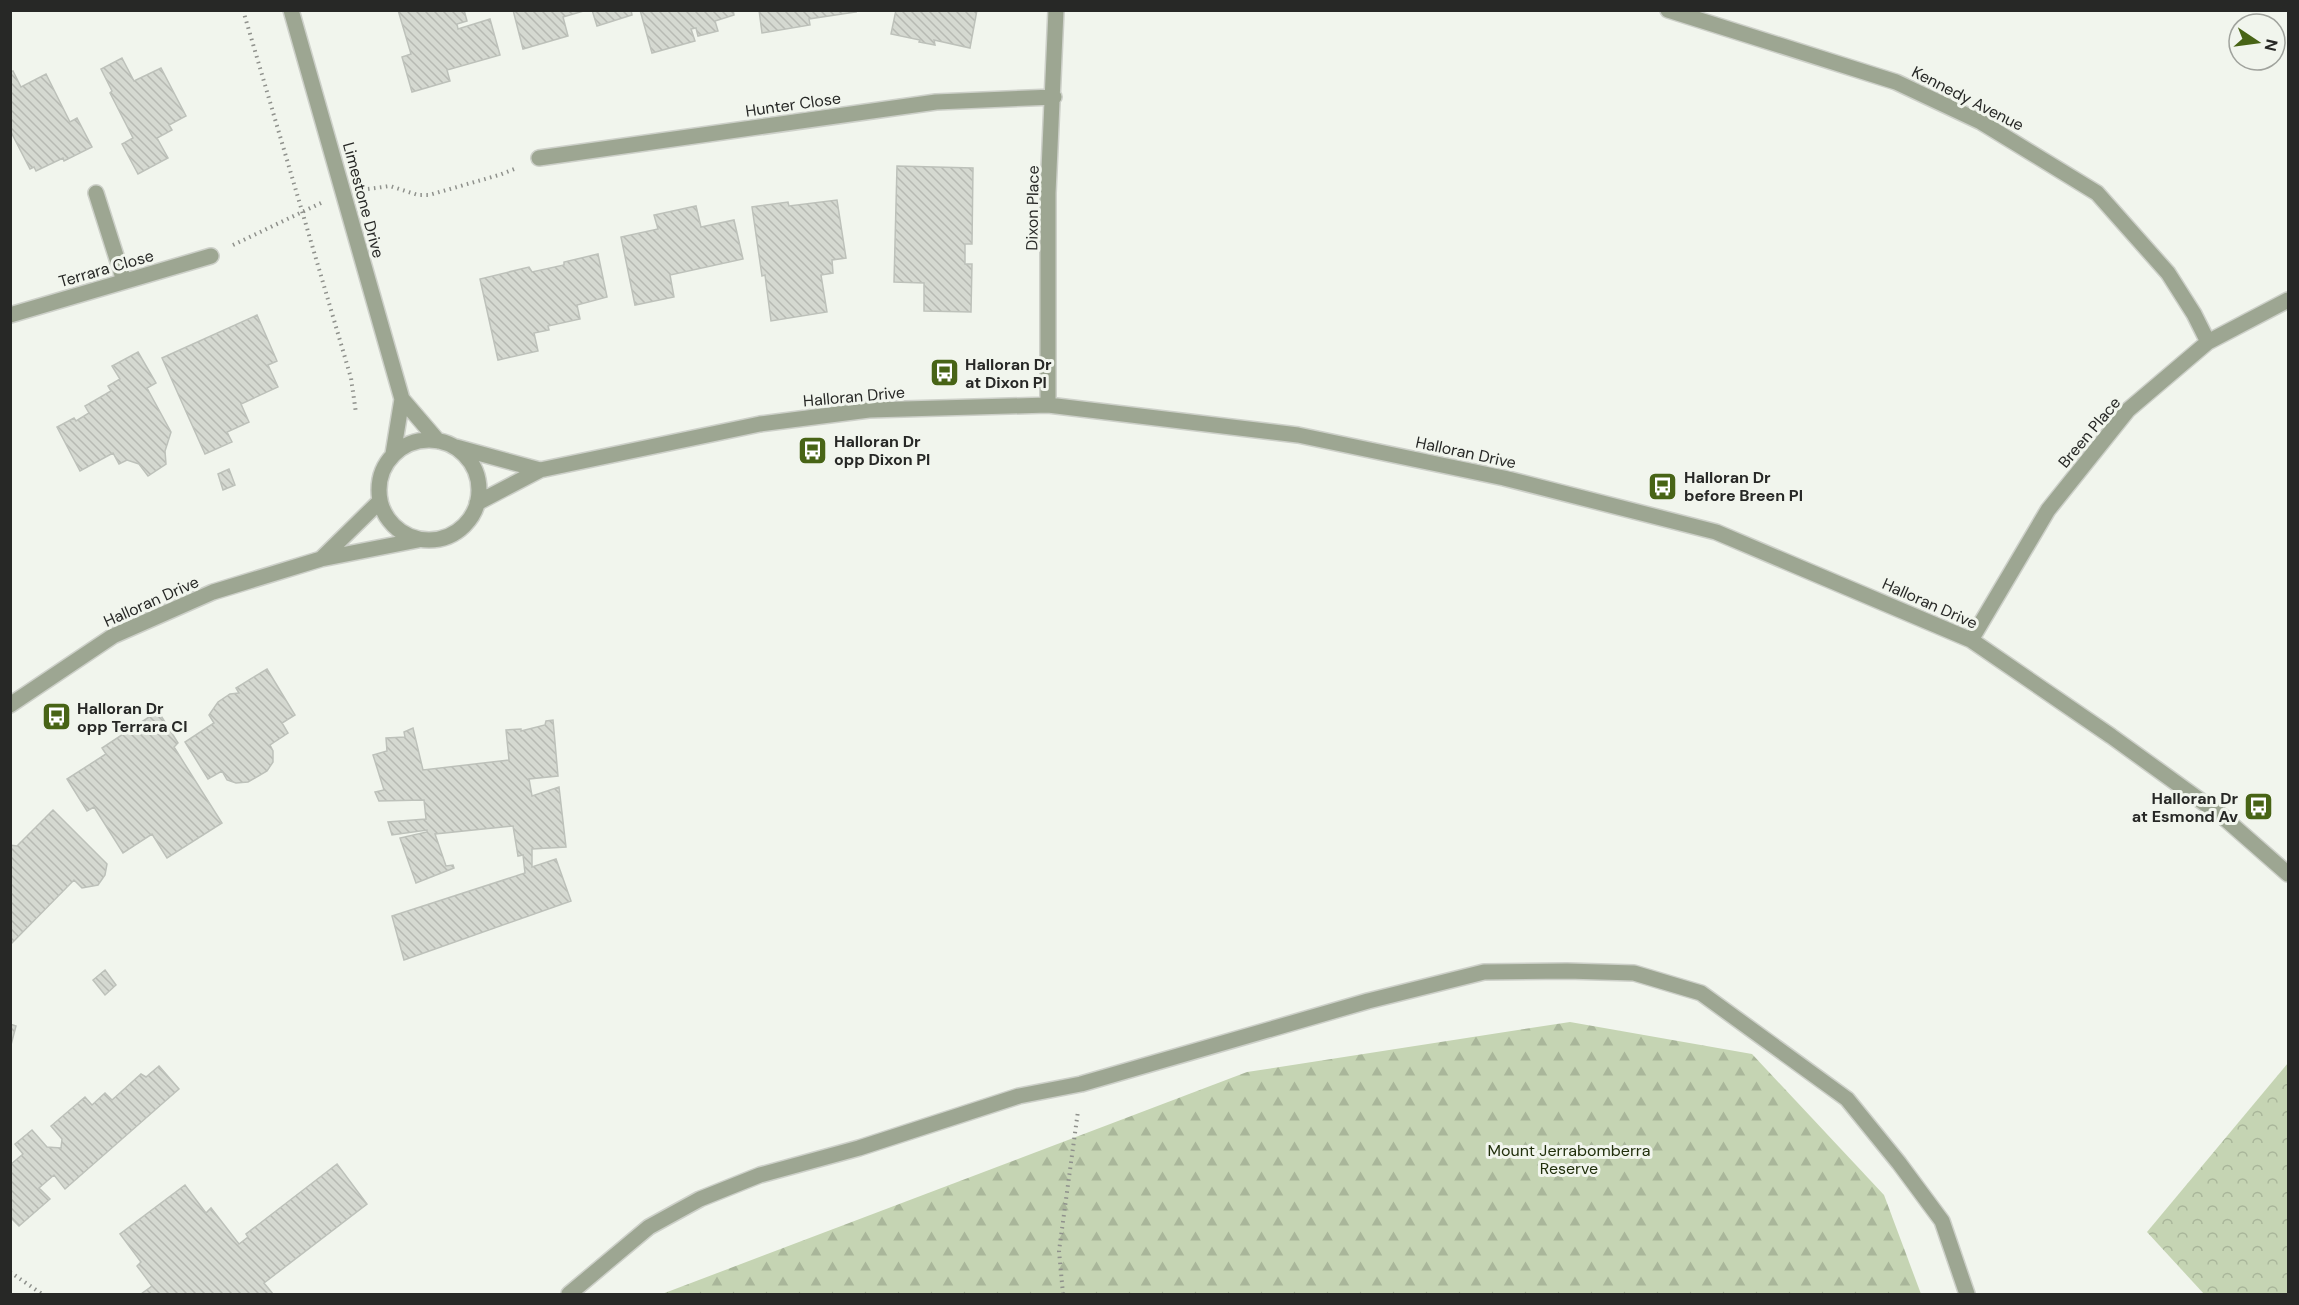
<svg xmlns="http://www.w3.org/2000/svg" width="2299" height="1305" viewBox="0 0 2299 1305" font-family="'DM Sans',sans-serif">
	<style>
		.forest { fill: url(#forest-firs) }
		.park { fill: url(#park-crowns) }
		.building { fill: url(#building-back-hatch); stroke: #bdc1ba; stroke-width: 1.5 }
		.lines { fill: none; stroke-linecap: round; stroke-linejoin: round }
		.minor-casing { stroke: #cdd0c9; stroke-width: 18 }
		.path { stroke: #8f918c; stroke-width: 4; stroke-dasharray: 1.5 4.5; stroke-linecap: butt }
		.minor { stroke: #9da692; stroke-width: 15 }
		.labels { text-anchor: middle; stroke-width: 6; stroke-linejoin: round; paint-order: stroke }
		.street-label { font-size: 16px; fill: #272826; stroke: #f1f5ed }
		.poi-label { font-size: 16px; font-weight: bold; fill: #272826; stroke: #f1f5ed; text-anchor: start }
		.park-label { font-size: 16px; fill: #212f0c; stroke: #f1f5ed }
	</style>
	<defs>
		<pattern id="forest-firs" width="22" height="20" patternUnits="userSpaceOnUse" patternTransform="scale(1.5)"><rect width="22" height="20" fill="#c5d4b3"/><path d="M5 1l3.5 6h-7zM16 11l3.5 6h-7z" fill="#a9b69a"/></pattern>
		<pattern id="park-crowns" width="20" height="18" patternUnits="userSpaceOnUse" patternTransform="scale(1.5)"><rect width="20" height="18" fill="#c5d4b3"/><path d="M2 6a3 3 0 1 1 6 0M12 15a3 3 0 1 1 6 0" fill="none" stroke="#a9b69a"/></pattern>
		<pattern id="building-back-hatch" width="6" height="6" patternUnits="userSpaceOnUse" patternTransform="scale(1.5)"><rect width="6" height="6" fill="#d5d9d1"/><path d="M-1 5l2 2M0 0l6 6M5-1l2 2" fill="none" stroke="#b7bab3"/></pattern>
	</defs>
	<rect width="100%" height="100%" fill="#f1f5ed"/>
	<path class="forest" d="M1570,1022L1752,1054L1884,1195L1921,1294H662L1247,1072Z"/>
	<path class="park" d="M2288,1063V1294H2204L2147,1232Z"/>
	<path class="building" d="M398,10H464L467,21L457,24L458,29L490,19L500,55L447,70L450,81L412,92L402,57L411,54Z
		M513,10H587L563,17L568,36L523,49Z
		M592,10H631L632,15L597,26Z
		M640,10H733L734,15L715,21L718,31L698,36L696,28L691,29L695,41L652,53Z
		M759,10H855L856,12L809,19L810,25L762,33Z
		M896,10H977L970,48L934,40L935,45L919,42L920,40L891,34Z
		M122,58L134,81L161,68L186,116L169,125L172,130L157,138L168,158L138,174L122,144L133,138L110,93L112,91L101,69Z
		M13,71L21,87L46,74L70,122L77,118L92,147L64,161L63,158L36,171L34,167L30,169L10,130V72Z
		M897,166L973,168L972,244H965V264H972L971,312L924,311V283L894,282Z
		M837,200L846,258L832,260L833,273L821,275L827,312L771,321L765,275L762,276L752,207L788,202L789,206Z
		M696,206L701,227L734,220L743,259L670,275L674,297L635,305L621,237L658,229L654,215Z
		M598,254L607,297L577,305L580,319L548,326L549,330L534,333L538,351L498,360L480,279L529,267L532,272L564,265V262Z
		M257,315L277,361L268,365L278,387L241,404L249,422L227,432L232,442L205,454L162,358Z
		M138,352L156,383L147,388L171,432L165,451L166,464L148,476L139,464L127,460L119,464L113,453L80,471L57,427L74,418L76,421L89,413L85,406L111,391L108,386L120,379L112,366Z
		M229,469L235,485L223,490L218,474Z
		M267,669L295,715L282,723L288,733L270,745L273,751V762L267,771L248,782L236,783L227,780L222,771L208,779L185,742L214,723L209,715L218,702L230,694L239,693L236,688Z
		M158,711L178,743L174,747L222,823L167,858L152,834L123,853L94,807L87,811L67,779L106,754L102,748Z
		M553,720L558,776L529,779L532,796L559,787L566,847L532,849V867L556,859L571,901L404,960L392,916L525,873L523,855L518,856L513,826L435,834L446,866L453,865L454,868L416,883L400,838L427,832V830L392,835L388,822L426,819L424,800L379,801L375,792L384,790L373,755L387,751L386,738L405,737L404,732L413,728L423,770L509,760L506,730L521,729V731L545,725L546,721Z
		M53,810L107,864L105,875L98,885L82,888L74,880L11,944L10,845L17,846Z
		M105,970L116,985L105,995L93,980Z
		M10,1024L16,1026L11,1045H10Z
		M159,1066L179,1089L65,1189L54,1175L39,1188L50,1199L19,1226L10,1217V1165L23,1154L15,1144L32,1130L47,1147L61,1148L62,1139L51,1126L85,1097L92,1105L105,1093L112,1100L141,1074L146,1077Z
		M337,1164L367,1204L264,1283L273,1294H141L152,1286L137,1266L141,1262L120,1234L185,1185L206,1213L211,1208L239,1244L248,1237L246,1234Z"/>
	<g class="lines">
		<defs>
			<path id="minor" d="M291,10L402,399L438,441
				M1668,10L1896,82L1981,122L2097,193L2168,273L2194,314L2208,342
				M539,158L936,102L1054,97
				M96,193L124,281
				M10,315L211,256
				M1048,405V193L1056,10
				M379 490a50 50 0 1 1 100 0a50 50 0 1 1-100 0Z
				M456,447L540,470
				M393,454L402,399
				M477,503L540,470L760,424L869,410L1048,405L1298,435L1504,478L1716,532L1971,640L2111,736L2222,816L2288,874
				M321,559L379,502
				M1971,640L2048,510L2128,410L2208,342L2288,300
				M10,705L113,636L213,592L321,559L418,540
				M569,1294L649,1227L700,1199L760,1175L859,1148L1019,1096L1081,1084L1368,1001L1484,972L1567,971L1634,973L1701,993L1847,1099L1899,1163L1942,1221L1967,1294"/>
		</defs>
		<use href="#minor" class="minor-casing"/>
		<path class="path" d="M243,10L351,378L356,413
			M368,189L390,186L418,195H429L499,175L517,168
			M233,245L321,203
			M10,1272L42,1294
			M1063,1294L1059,1251L1078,1111"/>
		<use href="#minor" class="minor"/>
	</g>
	<defs>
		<symbol id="bus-square" viewBox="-11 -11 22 22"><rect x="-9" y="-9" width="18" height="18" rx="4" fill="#486416" stroke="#f1f5ed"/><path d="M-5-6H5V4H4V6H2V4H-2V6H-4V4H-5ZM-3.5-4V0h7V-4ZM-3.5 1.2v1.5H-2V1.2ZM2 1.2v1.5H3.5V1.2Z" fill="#fff"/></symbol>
	</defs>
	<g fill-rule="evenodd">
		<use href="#bus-square" x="928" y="356" width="33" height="33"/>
		<use href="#bus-square" x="796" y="434" width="33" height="33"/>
		<use href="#bus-square" x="1646" y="470" width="33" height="33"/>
		<use href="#bus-square" x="40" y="700" width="33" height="33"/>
		<use href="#bus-square" x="2242" y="790" width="33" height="33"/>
	</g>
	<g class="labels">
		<g class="street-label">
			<text transform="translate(1968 98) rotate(27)" y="6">Kennedy Avenue</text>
			<text transform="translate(793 104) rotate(-8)" y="6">Hunter Close</text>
			<text transform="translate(364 200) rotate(75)" y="6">Limestone Drive</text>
			<text transform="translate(1032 208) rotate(-89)" y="6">Dixon Place</text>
			<text transform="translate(106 268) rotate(-16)" y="6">Terrara Close</text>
			<text transform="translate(854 396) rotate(-5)" y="6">Halloran Drive</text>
			<text transform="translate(2089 432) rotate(-50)" y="6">Breen Place</text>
			<text transform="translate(1466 452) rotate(12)" y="6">Halloran Drive</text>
			<text transform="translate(151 601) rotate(-24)" y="6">Halloran Drive</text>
			<text transform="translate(1930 603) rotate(24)" y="6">Halloran Drive</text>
		</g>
		<g class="poi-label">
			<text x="965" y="370">Halloran Dr<tspan x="965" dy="18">at Dixon Pl</tspan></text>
			<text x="834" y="447">Halloran Dr<tspan x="834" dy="18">opp Dixon Pl</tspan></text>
			<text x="1684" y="483">Halloran Dr<tspan x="1684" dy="18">before Breen Pl</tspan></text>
			<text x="77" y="714">Halloran Dr<tspan x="77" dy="18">opp Terrara Cl</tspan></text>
			<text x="2238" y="804" text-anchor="end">Halloran Dr<tspan x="2238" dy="18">at Esmond Av</tspan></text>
		</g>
		<g class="park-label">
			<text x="1569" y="1156">Mount Jerrabomberra<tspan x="1569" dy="18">Reserve</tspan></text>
		</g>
	</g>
	<rect width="2299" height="1305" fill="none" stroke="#272826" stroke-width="24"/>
	<g transform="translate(2257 42) rotate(103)"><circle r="28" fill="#f1f5ed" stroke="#a0a39d" stroke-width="1.5"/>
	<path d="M0-4.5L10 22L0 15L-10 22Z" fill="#486416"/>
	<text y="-9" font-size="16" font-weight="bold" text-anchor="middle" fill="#272826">N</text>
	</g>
</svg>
